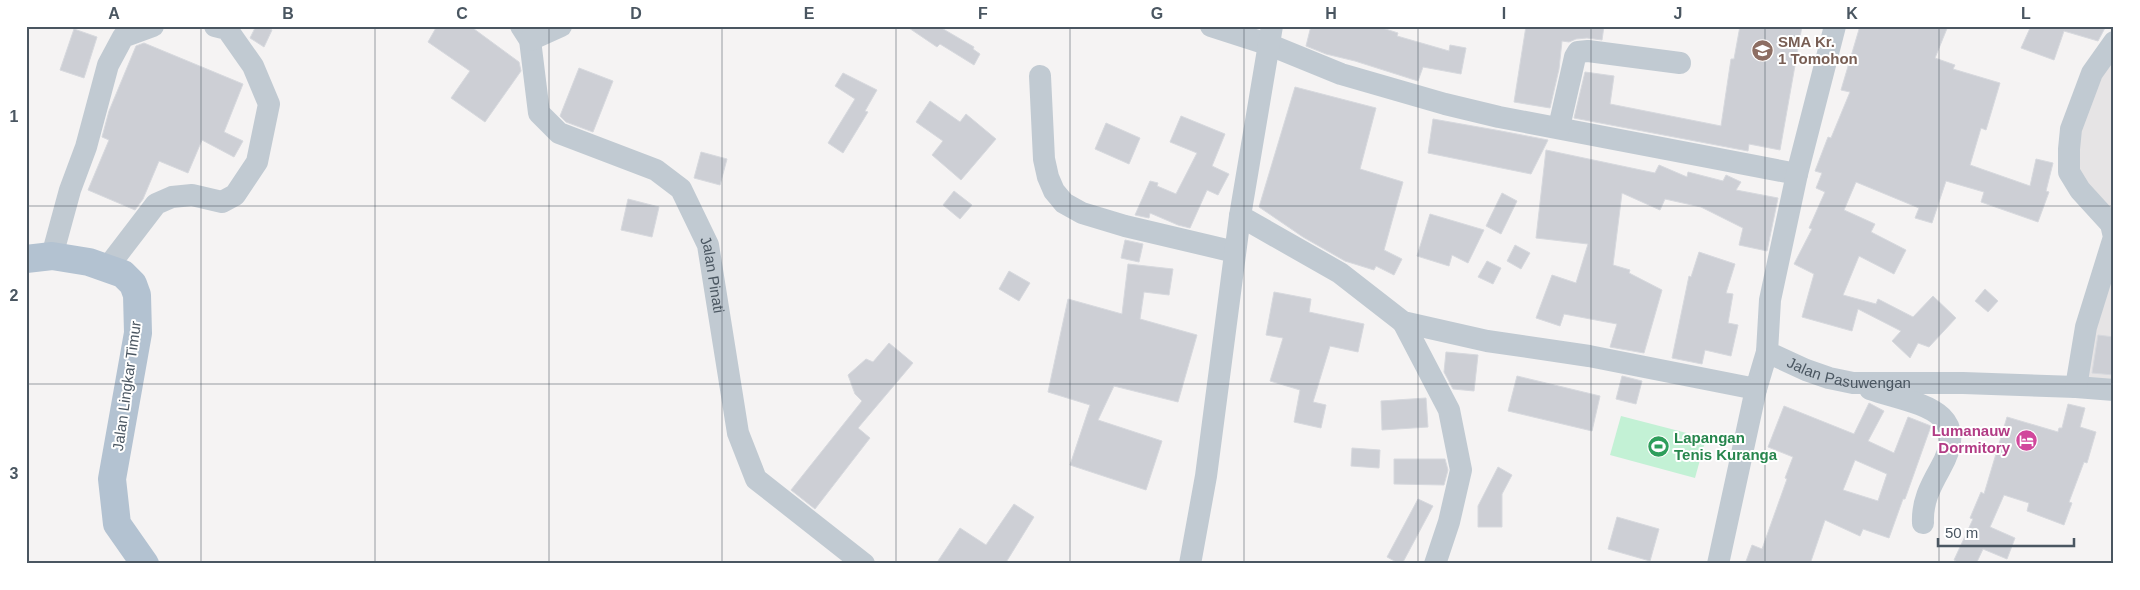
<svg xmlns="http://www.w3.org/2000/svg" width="2140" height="590" viewBox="0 0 2140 590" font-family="Arial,sans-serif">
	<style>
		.education { fill: #e6e4e5 }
		.green { fill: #c3f1d5 }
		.building { fill: #cdcfd5; stroke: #d7d9de; fill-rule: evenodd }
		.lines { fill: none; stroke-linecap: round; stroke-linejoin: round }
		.minor { stroke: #c1cad2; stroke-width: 22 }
		.major { stroke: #b3c2d1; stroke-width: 28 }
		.grid { fill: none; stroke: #4a5661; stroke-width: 1; stroke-opacity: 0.55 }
		.labels { text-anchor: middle; stroke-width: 4; stroke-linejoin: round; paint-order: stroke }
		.education-label { font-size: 15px; font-weight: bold; fill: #785e54; stroke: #fff; text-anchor: start }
		.street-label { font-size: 15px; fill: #4a5661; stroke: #fff }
		.hotel-label { font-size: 15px; font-weight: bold; fill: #b23c85; stroke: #fff; text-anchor: end }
		.leisure-label { font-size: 15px; font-weight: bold; fill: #27864d; stroke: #fff; text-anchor: start }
		.neatline { fill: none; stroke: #4a5661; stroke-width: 2 }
		.grid-label { font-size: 16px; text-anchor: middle; font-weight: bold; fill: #4a5661 }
	</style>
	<rect width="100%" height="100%" fill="#f5f3f3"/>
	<path class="education" d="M2114,42V390L2076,387L2114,237L2069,149Z"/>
	<path class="green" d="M1621,416L1706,438L1695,478L1610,455Z"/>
	<path class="building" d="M256,26H264L272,30L264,47L250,38Z
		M437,26H470L519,62L521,71L485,122L451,98L470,71L428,42Z
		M906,26H938L974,47L973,49L980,54L974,65L940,44L937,47Z
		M1311,26H1376L1398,33L1397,36L1449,51L1450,45L1466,48L1461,74L1423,67L1418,81L1355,61L1326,54L1306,46Z
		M1526,26H1604L1602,40L1587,38L1576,39L1569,42L1562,41L1559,69L1550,108L1514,102Z
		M1740,26H1802L1780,150L1749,144L1748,151L1574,118L1585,72L1614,76L1610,104L1721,126L1731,59H1734Z
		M1860,26H1948L1935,58L1955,65L1953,69L2000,83L1986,130L1981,128L1970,165L2030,186L2036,159L2053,163L2046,191L2049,192L2038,222L1981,202L1984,192L1946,181L1932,223L1915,218L1919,208L1856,182L1844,210L1875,224L1871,232L1906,250L1894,274L1859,256L1843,295L1876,304L1878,299L1913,317L1933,296L1956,318L1929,347L1918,343L1910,358L1892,341L1901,331L1858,309L1852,331L1802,317L1814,274L1794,264L1812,229L1809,228L1825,192L1816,188L1822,173L1815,171L1828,137L1831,138L1850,92L1841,90Z
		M2031,26H2106L2098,41L2064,31L2054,60L2021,48Z
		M74,29L97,37L84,78L60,70Z
		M144,43L243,84L224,132L243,141L234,157L202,140L188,173L159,161L143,199L135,210L88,190L109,140L102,137L109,111L136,46Z
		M579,68L613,81L593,132L566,122L560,116Z
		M843,73L877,90L865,111L868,112L843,153L828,143L855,99L835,86Z
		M1295,87L1376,108L1360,169L1403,182L1384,250L1402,259L1394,275L1376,266L1374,270L1345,261L1303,237L1259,207Z
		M930,101L960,122L966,114L996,139L961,180L932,155L943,141L916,122Z
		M1181,116L1225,134L1212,166L1229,174L1218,195L1207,190L1190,228L1178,225L1150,213L1149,218L1135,215L1150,181L1158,183L1157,186L1176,194L1197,153L1170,142Z
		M1433,119L1501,131L1548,140L1531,174L1428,153Z
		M1106,123L1140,138L1129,164L1095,149Z
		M1546,150L1655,173L1659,165L1687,177L1688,172L1723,181L1726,175L1741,182L1736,190L1778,198L1767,251L1739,245L1743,228L1701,207L1665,199L1660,210L1622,193L1613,265L1630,270L1629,273L1662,290L1644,353L1610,347L1617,324L1564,314L1560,326L1536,318L1552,275L1576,283L1588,244L1536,238Z
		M701,152L727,159L720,185L694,178Z
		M954,191L972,205L960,219L943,205Z
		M1502,193L1517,201L1501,234L1486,226Z
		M628,199L659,207L652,237L621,230Z
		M1430,214L1484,230L1468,263L1452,255L1449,266L1417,256Z
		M1125,240L1143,244L1139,262L1121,258Z
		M1515,245L1530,253L1521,269L1507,261Z
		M1699,252L1735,264L1726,293L1733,294L1728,323L1738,325L1731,356L1705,350L1702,364L1672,358L1689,276L1691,277Z
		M1487,261L1501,268L1493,284L1478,277Z
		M1128,264L1173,269L1169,295L1144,292L1140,319L1197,335L1178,402L1114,386L1098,420L1162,441L1146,490L1070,465L1090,405L1048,392L1068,299L1122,314Z
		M1009,271L1030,283L1019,301L999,289Z
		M1985,289L1998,301L1988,312L1975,301Z
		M1274,292L1311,299L1309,312L1364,324L1358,352L1330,346L1313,402L1326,405L1321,428L1294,422L1300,390L1270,381L1283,338L1266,335Z
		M2098,335L2114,337V375L2092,373Z
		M889,343L913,363L858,428L870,438L815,509L791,490L862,401L855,394L848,375L866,359L873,362Z
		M1446,352L1478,355L1474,391L1453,389L1444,372Z
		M1517,376L1600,396L1592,431L1508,411Z
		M1622,376L1642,381L1636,404L1616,399Z
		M1426,398L1428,427L1382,430L1381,401Z
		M1869,403L1884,411L1868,441L1894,453L1908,417L1931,426L1905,499H1903L1889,538L1863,529L1860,536L1825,520L1810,564H1745L1752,545L1762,549L1787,479L1785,478L1793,457L1768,447L1784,406L1854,434ZM1855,460L1887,474L1878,501L1843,490Z
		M2068,404L2085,408L2080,427L2096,432L2087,463L2084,462L2069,502L2072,503L2064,525L2027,511L2029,503L2004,495L1990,527L2015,538L2007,559L1983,549L1976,564H1961L1954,560L1973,519L1970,518L1981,492L1984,494L2007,417L2058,432L2059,428H2062Z
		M1352,448L1380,450L1379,468L1351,466Z
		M1394,459H1445L1448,470L1444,485L1394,484Z
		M1498,467L1512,475L1502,494V527H1478V506Z
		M1418,499L1433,506L1402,564H1400L1387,557Z
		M1014,504L1034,517L1005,564H936L960,528L986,545Z
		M1617,517L1659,529L1650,561L1608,549Z"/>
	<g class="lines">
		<g class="minor">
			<path id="s1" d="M521,26L530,40L539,113L559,133L656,170L681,189L708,245L738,433L756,479L864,564"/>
			<path d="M1211,26L1270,45L1341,74L1445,104L1499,117L1797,174"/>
			<path d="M1272,26L1240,216L1340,273L1403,322L1487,341L1589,356L1756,389L1767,352"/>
			<path id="s2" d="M1835,26L1797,174L1770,300L1767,352L1806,370L1829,378L1853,383H1963L2076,387L2114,390"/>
			<path d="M530,40L561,26"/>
			<path d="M1040,76L1044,159L1048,177L1054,191L1064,203L1082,213L1125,226L1235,252"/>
			<path d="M1559,127L1575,57L1578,52L1588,51L1680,63"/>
			<path d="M52,256L70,190L86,147L108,65L123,37L153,26"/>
			<path d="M107,268L156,204L172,197L192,195L222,202L235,195L257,162L269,104L253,66L227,29L215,26"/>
			<path d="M1403,322L1449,410L1461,470L1449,522L1435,564"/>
			<path d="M2076,387L2086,327L2114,237L2111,224L2080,190L2069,172V149L2071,129L2092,73L2114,42"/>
			<path d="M1870,389C1914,404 1975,408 1940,469C1930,487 1922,502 1923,523"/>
			<path d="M1190,564L1206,476L1240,216"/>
			<path d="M1718,564L1756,389"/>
		</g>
		<path class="major" d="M26,259L52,256L89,262L123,274L133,284L137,295L138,333L112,479L117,524L145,564"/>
	</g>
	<path class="grid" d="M201,26V564M375,26V564M549,26V564M722,26V564M896,26V564M1070,26V564M1244,26V564M1418,26V564M1591,26V564M1765,26V564M1939,26V564M26,206H2114M26,384H2114"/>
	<defs>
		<symbol id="school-disc" viewBox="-11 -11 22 22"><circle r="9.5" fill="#8d6e63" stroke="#fff"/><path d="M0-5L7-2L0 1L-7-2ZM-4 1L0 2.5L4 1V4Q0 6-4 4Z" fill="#fff"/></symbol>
		<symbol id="hotel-disc" viewBox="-11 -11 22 22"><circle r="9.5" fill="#d1479c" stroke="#fff"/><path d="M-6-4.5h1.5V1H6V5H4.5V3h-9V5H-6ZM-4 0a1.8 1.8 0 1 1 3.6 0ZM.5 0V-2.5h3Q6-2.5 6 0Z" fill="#fff"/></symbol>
		<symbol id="stadium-disc" viewBox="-11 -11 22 22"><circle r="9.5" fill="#2e9e5b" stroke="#fff"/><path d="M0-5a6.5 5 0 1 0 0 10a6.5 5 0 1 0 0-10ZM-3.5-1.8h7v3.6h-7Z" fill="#fff"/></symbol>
	</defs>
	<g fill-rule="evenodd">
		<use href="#school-disc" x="1750" y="38" width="25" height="25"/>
		<use href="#hotel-disc" x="2014" y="428" width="25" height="25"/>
		<use href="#stadium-disc" x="1646" y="434" width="25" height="25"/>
	</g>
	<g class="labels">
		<g class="education-label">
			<text x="1778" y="47">SMA Kr.<tspan x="1778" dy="17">1 Tomohon</tspan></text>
		</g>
		<g class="street-label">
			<text dy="5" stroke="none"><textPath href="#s1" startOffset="346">Jalan Pinati</textPath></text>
			<text dy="5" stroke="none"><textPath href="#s2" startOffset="420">Jalan Pasuwengan</textPath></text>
			<text transform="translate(127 386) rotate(-82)" y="5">Jalan Lingkar Timur</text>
		</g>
		<g class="hotel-label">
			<text x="2010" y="436">Lumanauw<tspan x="2010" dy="17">Dormitory</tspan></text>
		</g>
		<g class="leisure-label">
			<text x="1674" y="443">Lapangan<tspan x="1674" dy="17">Tenis Kuranga</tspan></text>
		</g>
	</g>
	<rect width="2140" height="590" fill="none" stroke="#ffffff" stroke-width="55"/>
	<path d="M1938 538v8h136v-8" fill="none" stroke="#4a5661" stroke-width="2.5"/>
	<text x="1945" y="538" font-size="15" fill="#4a5661" stroke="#ffffff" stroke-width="4" paint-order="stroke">50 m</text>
	<rect x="28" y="28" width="2084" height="534" class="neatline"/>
	<g class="grid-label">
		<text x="114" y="19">A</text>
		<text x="288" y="19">B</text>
		<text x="462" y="19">C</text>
		<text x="636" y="19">D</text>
		<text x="809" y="19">E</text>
		<text x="983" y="19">F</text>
		<text x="1157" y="19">G</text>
		<text x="1331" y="19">H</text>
		<text x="1504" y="19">I</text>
		<text x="1678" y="19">J</text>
		<text x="1852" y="19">K</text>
		<text x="2026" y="19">L</text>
		<text x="14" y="122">1</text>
		<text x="14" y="301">2</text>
		<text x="14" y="479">3</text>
	</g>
</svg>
